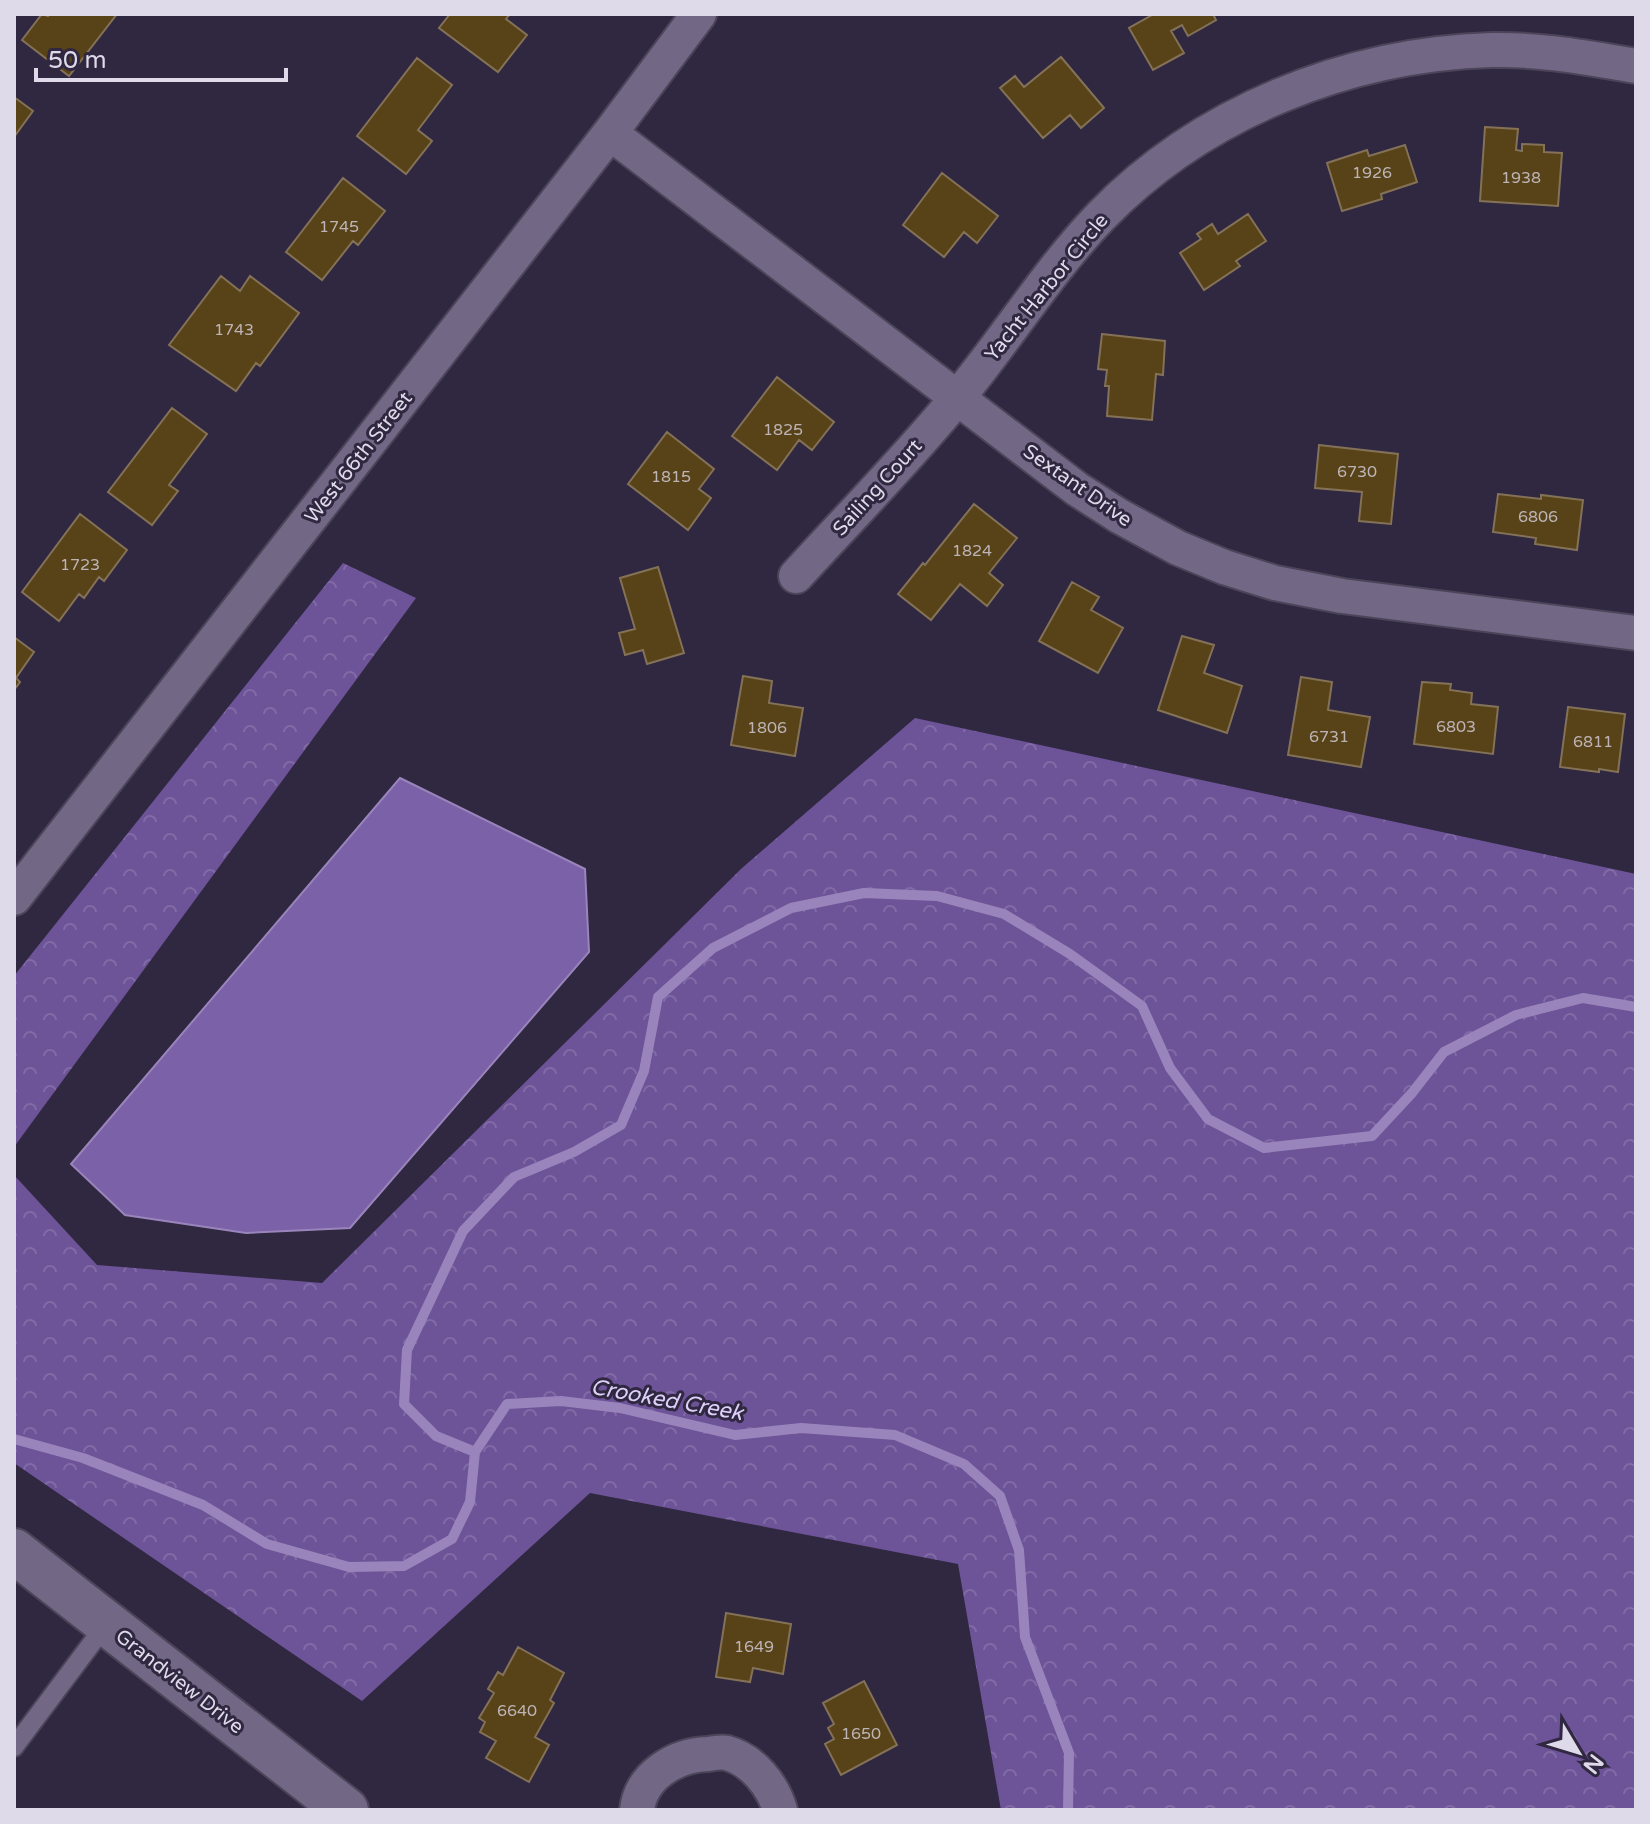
<svg xmlns="http://www.w3.org/2000/svg" width="1650" height="1824" viewBox="0 0 1650 1824" font-family="'Varela Round',sans-serif">
	<style>
		.forest { fill: url(#forest-crowns) }
		.water { fill: #7b61a7; stroke: #9985bb; stroke-width: 2 }
		.lines { fill: none; stroke-linecap: round; stroke-linejoin: round }
		.stream { stroke: #9985bb; stroke-width: 10 }
		.building { fill: #584218; stroke: #837257; stroke-width: 2 }
		.lane-casing { stroke: #4c4459; stroke-width: 22 }
		.street-casing { stroke: #4c4459; stroke-width: 38 }
		.secondary-casing { stroke: #4c4459; stroke-width: 48 }
		.lane { stroke: #726885; stroke-width: 18 }
		.street { stroke: #726885; stroke-width: 34 }
		.secondary { stroke: #726885; stroke-width: 44 }
		.labels { text-anchor: middle; stroke-width: 6; stroke-linejoin: round; paint-order: stroke }
		.number-label { font-size: 16px; fill: #bdb4b6 }
		.street-label { font-size: 20px; fill: #dfdaea; stroke: #302740 }
		.water-label { font-size: 22px; font-style: italic; fill: #ddd0f8; stroke: #302740 }
	</style>
	<defs>
		<pattern id="forest-crowns" width="20" height="18" patternUnits="userSpaceOnUse" patternTransform="scale(2)"><rect width="20" height="18" fill="#6d5397"/><path d="M2 6a3 3 0 1 1 6 0M12 15a3 3 0 1 1 6 0" fill="none" stroke="#816ba6"/></pattern>
	</defs>
	<rect width="100%" height="100%" fill="#302740"/>
	<path class="forest" d="M343,563L416,598L14,1147V976Z
		M915,718L1636,874V1810H1001L958,1564L590,1493L362,1701L14,1463V1175L97,1265L322,1283L742,868Z"/>
	<path class="water" d="M400,778L585,869L589,952L350,1228L246,1233L125,1215L71,1164Z"/>
	<g class="lines">
		<path class="stream" d="M14,1439L83,1458L203,1505L267,1544L349,1567L404,1566L452,1539L470,1502L475,1452L507,1404L561,1401L620,1408L735,1435L801,1428L895,1435L964,1464L1000,1496L1019,1550L1025,1637L1069,1753L1068,1810
			M475,1452L436,1436L404,1404L407,1350L463,1231L514,1177L574,1152L621,1125L644,1071L658,997L713,948L791,908L864,893L937,896L1004,914L1070,954L1142,1006L1170,1068L1208,1119L1264,1148L1372,1136L1412,1093L1444,1052L1516,1015L1583,998L1636,1007"/>
	</g>
	<path class="building" d="M42,14L48,16L50,14H117L69,76L22,40Z
		M450,14H510L506,19L527,35L498,72L439,28Z
		M1154,14H1213L1216,20L1188,36L1182,25L1171,31L1184,53L1153,70L1129,28Z
		M1061,57L1104,108L1081,128L1070,115L1043,138L1000,88L1015,76L1024,87Z
		M417,58L452,85L418,130L432,141L406,174L357,136Z
		M14,97L33,111L14,137Z
		M1485,127L1518,129L1516,150L1522,151V144L1544,145V152L1562,153L1558,206L1480,201Z
		M1405,145L1417,182L1381,194L1382,199L1342,211L1327,163L1367,150L1369,156Z
		M942,173L998,216L977,243L964,232L944,257L903,225Z
		M343,178L385,211L358,245L353,241L322,280L286,252Z
		M1248,214L1266,241L1236,261L1240,266L1204,290L1180,253L1201,239L1197,234L1212,224L1218,234Z
		M221,276L240,291L250,276L299,313L260,366L256,363L236,391L169,345Z
		M1102,334L1165,341L1163,375L1156,374L1152,420L1107,416L1109,386H1105L1107,370L1098,369Z
		M777,377L834,422L812,450L799,440L777,470L732,436Z
		M172,408L207,434L169,485L178,491L152,525L108,492Z
		M667,432L714,469L699,489L711,498L688,530L628,484Z
		M1319,445L1398,454L1391,524L1359,521L1362,492L1315,488Z
		M1498,494L1541,499V495L1583,500L1577,550L1535,544L1536,538L1493,532Z
		M974,504L1017,538L989,573L1003,585L987,606L960,584L931,620L898,594L923,563L925,565Z
		M80,514L127,550L104,581L99,577L84,598L79,594L59,621L22,592Z
		M658,567L684,653L647,664L643,650L625,655L619,633L635,629L620,578Z
		M1072,582L1099,597L1091,610L1123,628L1098,673L1039,641Z
		M1182,636L1214,645L1204,673L1242,686L1227,733L1158,710Z
		M14,637L34,652L16,678L20,682L14,690Z
		M743,676L772,681L769,703L803,708L795,756L731,745Z
		M1301,677L1332,682L1328,710L1370,717L1361,767L1288,755Z
		M1422,682L1451,684L1450,690L1472,693L1471,704L1498,707L1493,754L1414,744Z
		M1568,707L1625,714L1618,772L1599,769V772L1560,767Z
		M726,1613L791,1624L783,1674L753,1668L750,1682L716,1677Z
		M518,1647L564,1673L550,1700L554,1703L535,1737L549,1745L529,1782L486,1758L496,1741L480,1732L485,1722L479,1718L494,1693L488,1689L498,1672L503,1675Z
		M864,1681L897,1745L841,1775L825,1744L834,1739L828,1728L834,1724L823,1703Z"/>
	<g class="lines">
		<defs>
			<path id="lane" d="M14,1747L107,1623"/>
			<path id="street" d="M610,133L1077,489L1119,516L1178,548L1224,567L1275,583L1342,596L1636,633
				M796,576C850,517 907,459 958,397C1007,338 1048,271 1101,216C1202,112 1348,54 1492,50C1541,49 1588,58 1636,66
				M14,898L610,133L699,14
				M637,1810C641,1775 676,1755 708,1754C714,1753 722,1752 727,1753C753,1760 773,1786 780,1810"/>
			<path id="secondary" d="M14,1551L346,1810"/>
		</defs>
		<use href="#lane" class="lane-casing"/>
		<use href="#street" class="street-casing"/>
		<use href="#secondary" class="secondary-casing"/>
		<use href="#lane" class="lane"/>
		<use href="#street" class="street"/>
		<use href="#secondary" class="secondary"/>
	</g>
	<g class="labels">
		<g class="number-label">
			<text x="1372" y="178">1926</text>
			<text x="1521" y="183">1938</text>
			<text x="339" y="232">1745</text>
			<text x="234" y="335">1743</text>
			<text x="783" y="435">1825</text>
			<text x="1357" y="477">6730</text>
			<text x="671" y="482">1815</text>
			<text x="1538" y="522">6806</text>
			<text x="972" y="556">1824</text>
			<text x="80" y="570">1723</text>
			<text x="1456" y="732">6803</text>
			<text x="767" y="733">1806</text>
			<text x="1329" y="742">6731</text>
			<text x="1593" y="747">6811</text>
			<text x="754" y="1652">1649</text>
			<text x="517" y="1716">6640</text>
			<text x="861" y="1739">1650</text>
		</g>
		<g class="street-label">
			<text transform="translate(1046 287) rotate(-51)" y="7">Yacht Harbor Circle</text>
			<text transform="translate(358 457) rotate(-52)" y="7">West 66th Street</text>
			<text transform="translate(1078 485) rotate(35)" y="7">Sextant Drive</text>
			<text transform="translate(877 487) rotate(-48)" y="7">Sailing Court</text>
			<text transform="translate(180 1681) rotate(38)" y="7">Grandview Drive</text>
		</g>
		<g class="water-label">
			<text transform="translate(667 1399) rotate(10)" y="8">Crooked Creek</text>
		</g>
	</g>
	<rect width="1650" height="1824" fill="none" stroke="#dfdaea" stroke-width="32"/>
	<g transform="translate(1578 1752) rotate(128)" stroke="#302740" stroke-width="6" paint-order="stroke">
	<path d="M0-6L14 30L0 20L-14 30Z" fill="#dfdaea"/>
	<text y="-12" font-size="22" font-weight="bold" text-anchor="middle" fill="#dfdaea">N</text>
	</g>
	<path d="M36 68v12h250v-12" fill="none" stroke="#dfdaea" stroke-width="4"/>
	<text x="48" y="68" font-size="24" fill="#dfdaea" stroke="#302740" stroke-width="6" paint-order="stroke">50 m</text>
</svg>
